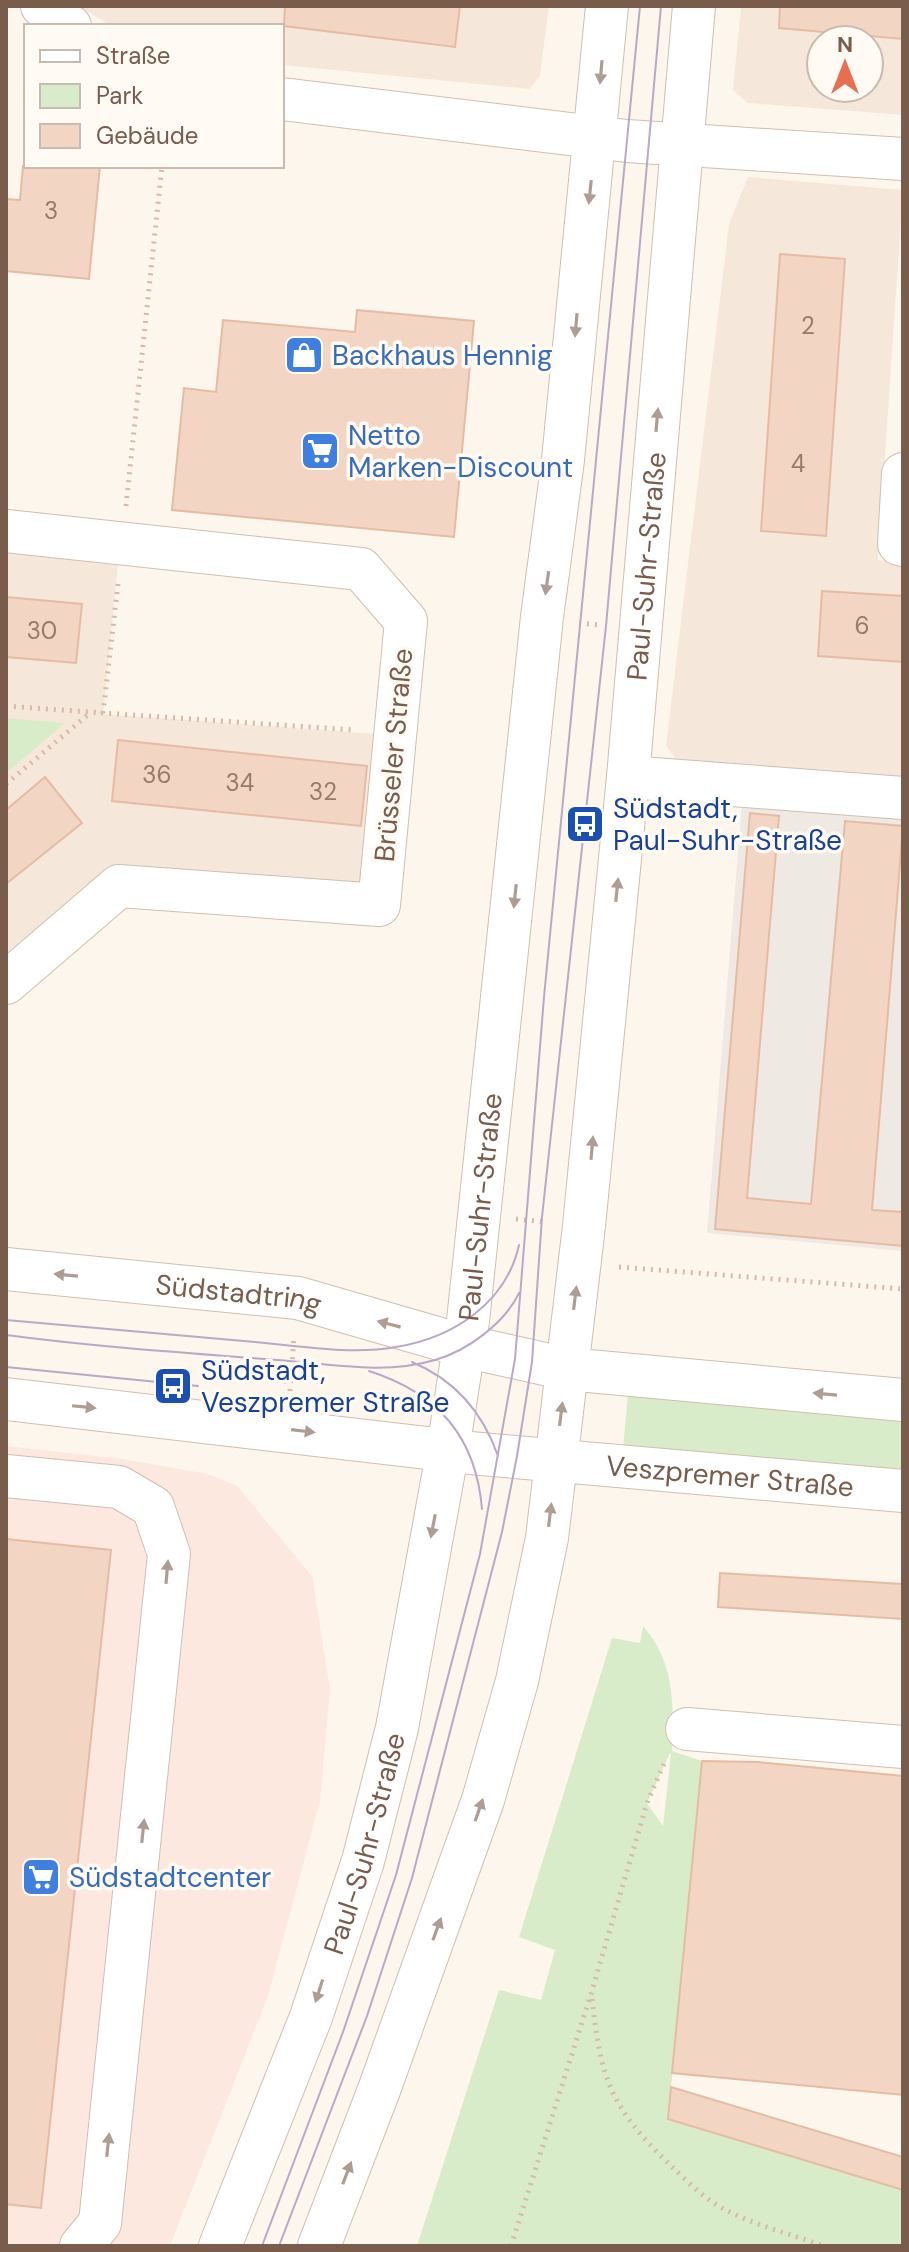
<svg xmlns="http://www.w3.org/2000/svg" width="909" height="2252" viewBox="0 0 909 2252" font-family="'DM Sans',sans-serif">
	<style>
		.residential { fill: #f5e8da; fill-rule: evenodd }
		.commercial { fill: #fde8e0 }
		.industrial { fill: #efe9e4 }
		.green { fill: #d8ecc9; fill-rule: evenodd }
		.building { fill: #f3d5c3; stroke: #e6bba3; stroke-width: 2 }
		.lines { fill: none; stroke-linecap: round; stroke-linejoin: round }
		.minor-casing { stroke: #d1beb0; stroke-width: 44 }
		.path { stroke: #d9b8a5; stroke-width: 5; stroke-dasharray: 2 6; stroke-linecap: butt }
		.minor { stroke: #fff; stroke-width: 42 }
		.tram { stroke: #b9a8c9; stroke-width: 2 }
		.oneway { fill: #af9d94 }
		.labels { text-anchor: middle; stroke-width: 7; stroke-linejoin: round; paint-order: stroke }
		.number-label { font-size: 24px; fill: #987a6a }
		.shop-label { font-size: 28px; fill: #366cbe; stroke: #fffaf3; text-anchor: start }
		.street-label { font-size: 28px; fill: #7a5c4d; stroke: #fffaf3 }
		.transit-label { font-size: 28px; fill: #164399; stroke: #fffaf3; text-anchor: start }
	</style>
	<rect width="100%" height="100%" fill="#fdf6ec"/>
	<path class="residential" d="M79,6H549L540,75L530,89L282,65V26H111Z
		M741,6H903V115L748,103L733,90ZM821,40H869V88H821Z
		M748,177L903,190L878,560L903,562V781L678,762L666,746L729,224Z
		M6,532L120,544L103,714L377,734L368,902L118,882L6,967Z"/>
	<path class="commercial" d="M6,1446L116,1458L208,1474L237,1486L312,1576L330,1690L320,1801L268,1996L170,2246H6Z"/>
	<path class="industrial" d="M742,802L903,814V1251L707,1233Z"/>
	<path class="green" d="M6,718L65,723L6,773Z
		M628,1393L903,1417V1476L623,1450Z
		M643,1626C675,1662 674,1706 672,1751L702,1761L668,2119L903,2190V2246H417L499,1990L541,2000L555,1950L519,1937L612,1638L640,1643ZM670,1753L671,1754L663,1826L647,1803Z"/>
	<path class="building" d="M285,6H460L455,47L284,26Z
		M780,6H903V39L779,28Z
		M23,166H100L89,279L6,271V199L20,200Z
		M780,254L845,259L826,536L761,531Z
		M357,310L474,321L454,537L172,510L184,388L216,392L223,320L355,332Z
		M822,591L903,596V662L818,656Z
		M6,597L82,604L76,663L6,657Z
		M118,740L367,766L361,826L112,801Z
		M45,777L82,823L6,884V810Z
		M750,813L779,816L747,1198L811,1204L845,821L903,826L872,1210L903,1212V1246L715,1229Z
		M6,1539L111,1550L41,2208L6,2204Z
		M720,1573L903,1584V1619L718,1607Z
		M702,1761L758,1762L903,1776V2095L672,2073Z
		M671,2087L903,2157V2190L668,2119Z"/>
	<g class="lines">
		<defs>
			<g id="minor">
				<path d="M42,6L70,26"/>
				<path d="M282,99L627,141L903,159"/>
				<path d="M903,474L899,544L903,545"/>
				<path d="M6,531L361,569L406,621L379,905L119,886L6,983"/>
				<path d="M628,777L903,798"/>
				<path id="s1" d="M6,1269L298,1298L464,1346L567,1369L903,1400"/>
				<path id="s2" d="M6,1399L470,1453L903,1491"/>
				<path d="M6,1476L119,1487L153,1507L169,1554L100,2223L81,2246"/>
				<path d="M687,1729L903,1747"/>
				<path id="s3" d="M220,2246L311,2017L363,1861L397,1728L448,1449L468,1321L542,617L563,460L607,6"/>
				<path id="s4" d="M319,2246L379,2090L483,1800L517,1681L547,1538L584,1226L628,777L694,6"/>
			</g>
		</defs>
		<use href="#minor" class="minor-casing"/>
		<path class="path" d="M126,506L162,166
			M118,584L103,713L355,730
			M579,623L601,625
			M6,706L103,713
			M6,784L90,713
			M516,1219L546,1222
			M619,1267L903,1289
			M205,1372L291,1382
			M290,1391L294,1337
			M592,1999C601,2080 610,2106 669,2164C686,2180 705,2200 726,2210C756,2226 792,2234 823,2246
			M511,2246L591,1994L647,1803L666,1759"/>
		<use href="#minor" class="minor"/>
		<path class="tram" d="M6,1320C89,1328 172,1335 255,1342C300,1346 351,1355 396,1347C452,1338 506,1304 519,1245
			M6,1335C97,1347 187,1353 278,1360C330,1364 385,1375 435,1360C467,1351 505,1323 519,1293
			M412,1362C455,1380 483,1413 498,1456
			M6,1367L198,1386
			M369,1371C438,1393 476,1437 482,1509
			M262,2246L343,2032L396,1875L480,1554L515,1359L544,997L640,6
			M279,2246L367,2016L412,1878L502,1532L517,1456L532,1362L542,1217L606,626L661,6"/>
	</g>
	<defs><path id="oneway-solid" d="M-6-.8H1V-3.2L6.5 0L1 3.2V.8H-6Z" transform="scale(2)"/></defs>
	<g class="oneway">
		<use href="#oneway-solid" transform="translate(601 72) rotate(95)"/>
		<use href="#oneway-solid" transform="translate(590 192) rotate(96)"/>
		<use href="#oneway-solid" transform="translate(576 325) rotate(95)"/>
		<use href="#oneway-solid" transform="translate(657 420) rotate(-85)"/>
		<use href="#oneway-solid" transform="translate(547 583) rotate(98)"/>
		<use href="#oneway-solid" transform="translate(617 890) rotate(-84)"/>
		<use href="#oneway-solid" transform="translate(515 896) rotate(96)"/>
		<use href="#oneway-solid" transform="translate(592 1148) rotate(-85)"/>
		<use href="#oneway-solid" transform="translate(66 1275) rotate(-175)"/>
		<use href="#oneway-solid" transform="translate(575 1298) rotate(-83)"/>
		<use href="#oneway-solid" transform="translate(389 1324) rotate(-165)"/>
		<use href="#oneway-solid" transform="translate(825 1394) rotate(-175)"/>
		<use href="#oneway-solid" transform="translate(84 1407) rotate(6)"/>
		<use href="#oneway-solid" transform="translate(561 1414) rotate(-83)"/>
		<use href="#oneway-solid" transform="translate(303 1431) rotate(7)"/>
		<use href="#oneway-solid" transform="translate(550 1515) rotate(-83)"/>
		<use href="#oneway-solid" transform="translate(433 1526) rotate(101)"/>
		<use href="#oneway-solid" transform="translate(167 1572) rotate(-85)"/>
		<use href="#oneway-solid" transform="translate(479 1810) rotate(-71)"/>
		<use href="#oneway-solid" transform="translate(143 1831) rotate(-84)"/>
		<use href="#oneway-solid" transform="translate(437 1929) rotate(-70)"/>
		<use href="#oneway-solid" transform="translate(319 1991) rotate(108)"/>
		<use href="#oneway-solid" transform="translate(108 2145) rotate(-84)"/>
		<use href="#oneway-solid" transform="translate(347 2173) rotate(-69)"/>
	</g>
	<defs>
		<symbol id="shop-square" viewBox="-11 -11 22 22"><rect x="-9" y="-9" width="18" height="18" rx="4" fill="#3f7fe0" stroke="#fffaf3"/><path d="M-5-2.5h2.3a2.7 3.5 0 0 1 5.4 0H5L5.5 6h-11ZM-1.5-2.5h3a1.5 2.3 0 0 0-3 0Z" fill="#fff"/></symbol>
		<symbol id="supermarket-square" viewBox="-11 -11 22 22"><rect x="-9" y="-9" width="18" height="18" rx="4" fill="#3f7fe0" stroke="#fffaf3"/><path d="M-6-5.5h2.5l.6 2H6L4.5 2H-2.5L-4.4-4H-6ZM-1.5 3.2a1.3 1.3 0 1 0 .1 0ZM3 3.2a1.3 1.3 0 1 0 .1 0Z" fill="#fff"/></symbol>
		<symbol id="bus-square" viewBox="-11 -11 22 22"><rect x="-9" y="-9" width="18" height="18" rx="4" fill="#1a4fb4" stroke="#fffaf3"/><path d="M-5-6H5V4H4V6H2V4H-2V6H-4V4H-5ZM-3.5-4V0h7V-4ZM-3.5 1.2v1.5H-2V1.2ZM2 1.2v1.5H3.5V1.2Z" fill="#fff"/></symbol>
	</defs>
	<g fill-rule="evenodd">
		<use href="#shop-square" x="282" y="333" width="44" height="44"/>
		<use href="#supermarket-square" x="298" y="429" width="44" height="44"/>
		<use href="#bus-square" x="563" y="802" width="44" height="44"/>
		<use href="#bus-square" x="151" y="1364" width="44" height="44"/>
		<use href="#supermarket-square" x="19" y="1855" width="44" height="44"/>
	</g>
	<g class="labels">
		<g class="number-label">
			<text x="51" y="219">3</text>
			<text x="808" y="334">2</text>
			<text x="798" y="472">4</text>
			<text x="862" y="634">6</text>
			<text x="42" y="639">30</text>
			<text x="157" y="783">36</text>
			<text x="240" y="791">34</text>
			<text x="323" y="800">32</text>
		</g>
		<g class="shop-label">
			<text x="332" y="365">Backhaus Hennig</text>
			<text x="348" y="445">Netto<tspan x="348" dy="32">Marken-Discount</tspan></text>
			<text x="69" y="1887">Südstadtcenter</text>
		</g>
		<g class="street-label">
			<text dy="10" stroke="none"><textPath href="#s4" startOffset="1722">Paul-Suhr-Straße</textPath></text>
			<text transform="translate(393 755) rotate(-85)" y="10">Brüsseler Straße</text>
			<text dy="10" stroke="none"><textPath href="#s3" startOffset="1076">Paul-Suhr-Straße</textPath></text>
			<text dy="10" stroke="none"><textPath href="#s1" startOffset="234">Südstadtring</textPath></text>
			<text dy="10" stroke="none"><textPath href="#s2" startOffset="728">Veszpremer Straße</textPath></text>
			<text dy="10" stroke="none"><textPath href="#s3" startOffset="428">Paul-Suhr-Straße</textPath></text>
		</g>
		<g class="transit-label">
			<text x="613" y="818">Südstadt,<tspan x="613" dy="32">Paul-Suhr-Straße</tspan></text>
			<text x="201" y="1380">Südstadt,<tspan x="201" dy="32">Veszpremer Straße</tspan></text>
		</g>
	</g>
	<rect width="909" height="2252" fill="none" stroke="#7a5c4d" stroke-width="16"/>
	<rect x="24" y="24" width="260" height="144" fill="#fffaf3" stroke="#cabbb1" stroke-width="2"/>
	<rect x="40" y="50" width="40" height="12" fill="#ffffff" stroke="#cabbb1" stroke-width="2"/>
	<text x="96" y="64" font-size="24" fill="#7a5c4d">Straße</text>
	<rect x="40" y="84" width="40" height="24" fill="#d8ecc9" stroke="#cabbb1" stroke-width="2"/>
	<text x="96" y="104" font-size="24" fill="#7a5c4d">Park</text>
	<rect x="40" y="124" width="40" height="24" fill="#f3d5c3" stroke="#cabbb1" stroke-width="2"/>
	<text x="96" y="144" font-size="24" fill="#7a5c4d">Gebäude</text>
	<g transform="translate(845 64)"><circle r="38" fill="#fffaf3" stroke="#cabbb1" stroke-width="2"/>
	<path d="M0-6L14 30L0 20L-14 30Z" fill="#e76f51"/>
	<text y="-12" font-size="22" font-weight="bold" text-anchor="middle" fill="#7a5c4d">N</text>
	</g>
</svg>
